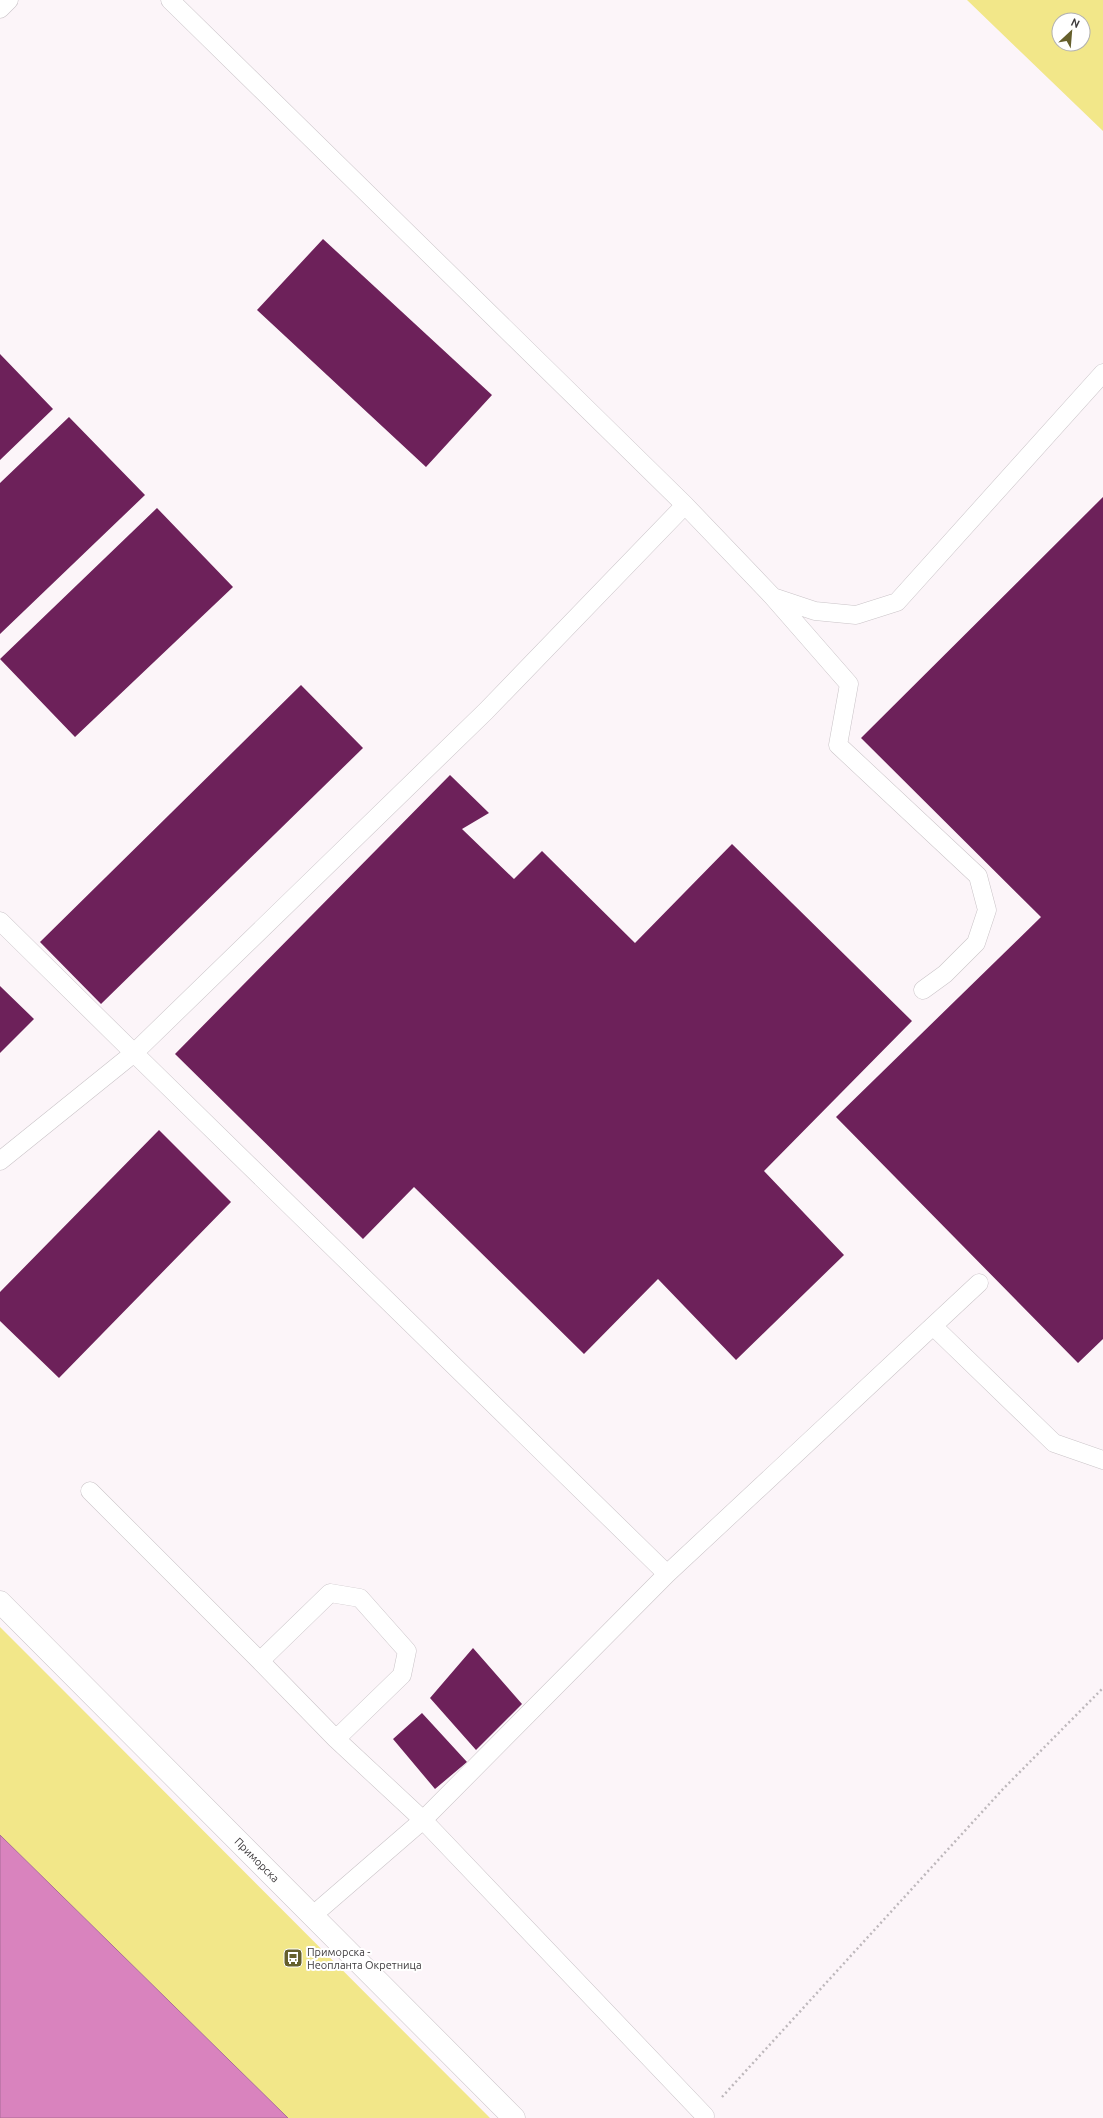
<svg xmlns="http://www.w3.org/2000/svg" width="1103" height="2118" viewBox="0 0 1103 2118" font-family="Ubuntu,sans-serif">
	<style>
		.green { fill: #f2e789; fill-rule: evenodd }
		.water { fill: #d983be; stroke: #aa6d97 }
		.building { fill: #6d215a }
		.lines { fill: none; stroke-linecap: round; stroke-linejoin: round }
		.lane-casing { stroke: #cac4c8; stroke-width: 19 }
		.street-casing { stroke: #cac4c8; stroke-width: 23 }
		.path { stroke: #beb8bc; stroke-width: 2.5; stroke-dasharray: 2 3; stroke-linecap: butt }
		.lane { stroke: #fff; stroke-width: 18 }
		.street { stroke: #fff; stroke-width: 22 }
		.labels { text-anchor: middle; stroke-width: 4; stroke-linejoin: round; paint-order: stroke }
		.street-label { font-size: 11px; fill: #3e3b3d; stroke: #fff }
		.poi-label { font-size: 11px; fill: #3e3b3d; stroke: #fff; text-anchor: start }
	</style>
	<rect width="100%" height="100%" fill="#fcf5f9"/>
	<path class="green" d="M967,0H1103V131ZM1059,20H1083V44H1059Z
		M0,1627L65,1692L490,2118H288L0,1835Z"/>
	<path class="water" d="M0,1835L288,2118H0Z"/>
	<path class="building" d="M323,239L492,395L426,467L257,310Z
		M0,354L53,409L0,460Z
		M69,417L145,495L0,634V483Z
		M1103,497V1339L1078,1363L836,1117L1041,917L861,738Z
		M157,508L233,587L75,737L0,659Z
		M301,685L363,748L101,1004L40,942Z
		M450,775L489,813L462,829L514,879L542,851L635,943L732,844L912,1021L764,1171L844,1255L736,1360L658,1279L584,1354L414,1187L363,1239L175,1054Z
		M0,986L34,1019L0,1053Z
		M159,1130L231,1202L59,1378L0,1321V1292Z
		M473,1648L522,1704L476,1750L430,1698Z
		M422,1713L467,1762L435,1789L393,1739Z"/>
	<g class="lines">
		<defs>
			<path id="lane" d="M170,0L685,505
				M0,9L9,0
				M773,597L815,611L856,615L897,602L1103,373
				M0,921L134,1053L486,711L685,505L773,597L849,684L838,745L978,876L987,910L976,943L945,974L923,990
				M0,1161L134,1053L667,1574L423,1820L336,1739L402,1675L407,1651L360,1598L330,1593L260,1661L90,1491
				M933,1326L1054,1443L1103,1460
				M667,1574L979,1283
				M260,1661L336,1739
				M312,1916L423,1820L705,2116L703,2118"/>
			<g id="street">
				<path id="s1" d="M0,1602L514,2118"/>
			</g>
		</defs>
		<use href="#lane" class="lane-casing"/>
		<use href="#street" class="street-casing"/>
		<path class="path" d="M722,2097L1003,1789L1103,1688"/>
		<use href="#lane" class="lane"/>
		<use href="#street" class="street"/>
	</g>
	<defs>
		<symbol id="bus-square" viewBox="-11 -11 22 22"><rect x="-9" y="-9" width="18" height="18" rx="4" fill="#655f2c" stroke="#fff"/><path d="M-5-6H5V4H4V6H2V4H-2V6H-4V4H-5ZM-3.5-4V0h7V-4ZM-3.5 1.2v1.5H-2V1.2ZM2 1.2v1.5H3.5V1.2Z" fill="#fff"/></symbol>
	</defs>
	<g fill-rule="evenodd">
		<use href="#bus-square" x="282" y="1947" width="22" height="22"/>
	</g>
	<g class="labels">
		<g class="street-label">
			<text dy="4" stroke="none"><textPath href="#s1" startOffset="364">Приморска</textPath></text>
		</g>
		<g class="poi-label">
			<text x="307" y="1956">Приморска -<tspan x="307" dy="13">Неопланта Окретница</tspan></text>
		</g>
	</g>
	<g transform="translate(1071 32) rotate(26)"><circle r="19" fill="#ffffff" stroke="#b2b1b1"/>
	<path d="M0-3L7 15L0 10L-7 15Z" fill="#655f2c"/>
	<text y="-6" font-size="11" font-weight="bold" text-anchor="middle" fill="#3e3b3d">N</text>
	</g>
</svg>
